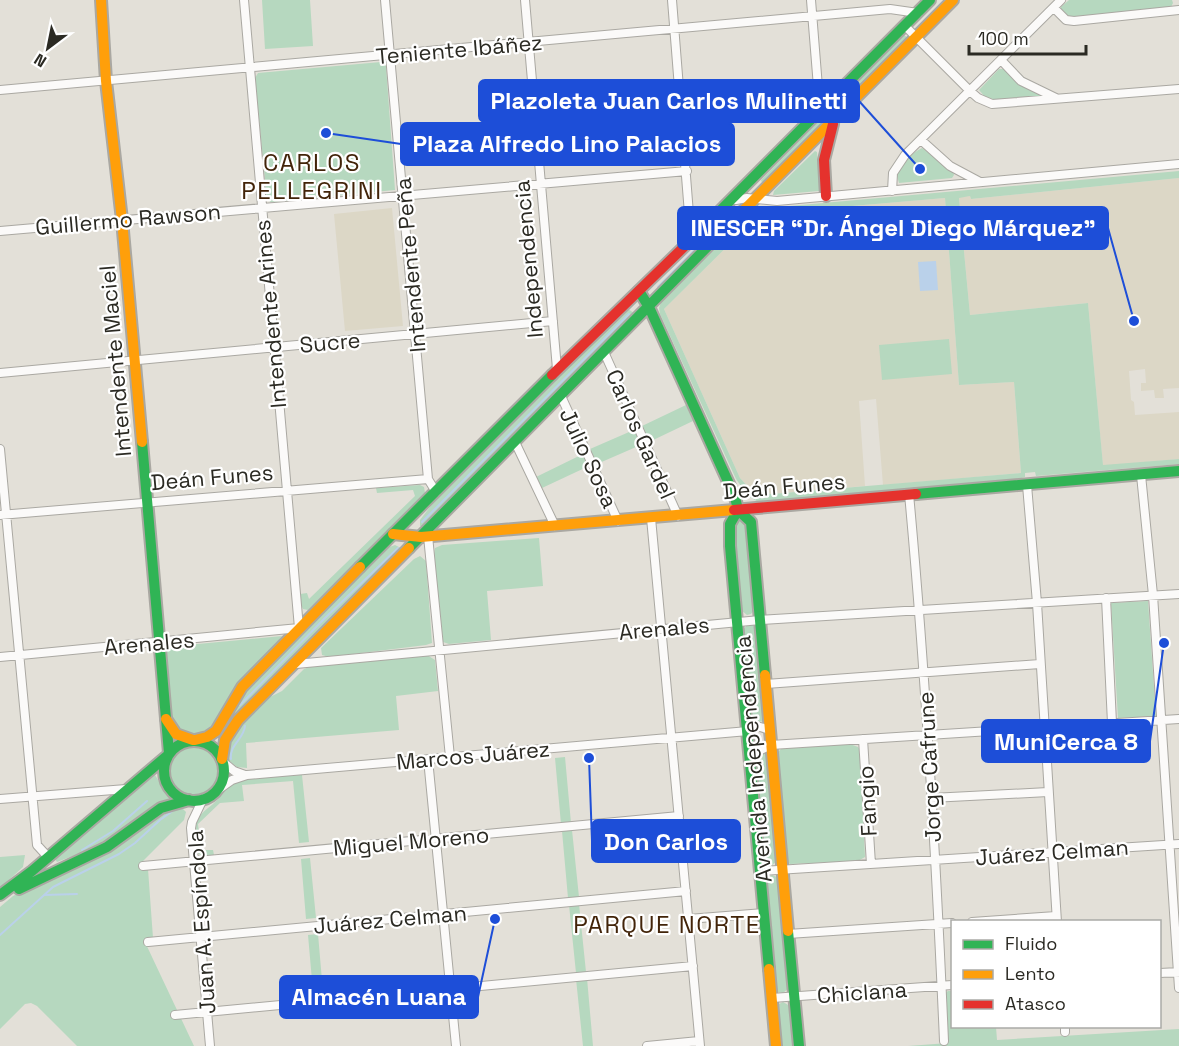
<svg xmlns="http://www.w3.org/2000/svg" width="1179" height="1046" viewBox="0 0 1179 1046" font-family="'Space Grotesk',sans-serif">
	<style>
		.built { fill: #dcd7c6 }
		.green { fill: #b6d8bf; fill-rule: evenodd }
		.water { fill: #bad1ea }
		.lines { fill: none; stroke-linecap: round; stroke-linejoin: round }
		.stream { stroke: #bad1ea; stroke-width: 2 }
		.street-casing { stroke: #aaa8a2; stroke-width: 10 }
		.fast-casing { stroke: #aaa8a2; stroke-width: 14 }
		.slow-casing { stroke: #aaa8a2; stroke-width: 14 }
		.jam-casing { stroke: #aaa8a2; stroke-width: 14 }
		.street { stroke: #fbfaf9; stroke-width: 8 }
		.fast { stroke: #30b455; stroke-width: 10 }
		.slow { stroke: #ff9f0a; stroke-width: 10 }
		.jam { stroke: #e5322d; stroke-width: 10 }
		.labels { text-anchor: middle; stroke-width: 4.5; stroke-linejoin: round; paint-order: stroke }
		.street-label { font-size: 22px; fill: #2b2a23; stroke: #fff }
		.neighbourhood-label { font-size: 24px; letter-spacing: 1.5px; fill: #422409; stroke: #fff }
		.leader { fill: none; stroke: #1d4ed8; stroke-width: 2 }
		.callout-dot { fill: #1d4ed8; stroke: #fff; stroke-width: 2 }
		.callout { fill: #1d4ed8; stroke: #1d4ed8; stroke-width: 2 }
		.callout-label { font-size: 24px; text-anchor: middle; font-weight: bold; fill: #fff }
	</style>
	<rect width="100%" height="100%" fill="#e3e0d8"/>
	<path class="built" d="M1179,178V388L1163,389L1164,398H1155L1154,390L1141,391V383H1146L1145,369L1129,371L1131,400L1134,402L1135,415L1179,412V459L1103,466L1088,303L970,315L959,197L970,196L971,199Z
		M945,198L959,385L1014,382L1021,473L883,485L876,399L859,401L865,486L772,494L753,492L740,478L664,309L760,214Z
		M392,208L403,326L345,331L334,214Z"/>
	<path class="green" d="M262,0H310L313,46L265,49Z
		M1069,0H1172L1173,3L1171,7L1078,19L1069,18L1061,12V7Z
		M904,35L908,38L762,183L761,180Z
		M381,62L386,66L395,190L271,202L267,200L255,78L258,73Z
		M999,69H1004L1020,84L1043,96L1001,100L986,98L979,90Z
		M922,148L953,171L954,175L952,178L899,183L897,176C902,164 911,153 922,148Z
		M815,151L817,152L820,188L819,191L773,195L774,191Z
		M1179,171V178L971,199L970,196L959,198L970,315L1088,303L1103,465L1179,459V464L1036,476L1035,472L1025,473V477L1000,484L760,503L748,496L736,479L660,314L659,308L661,302L753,210L757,209ZM945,198L959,385L1014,382L1021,473L772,494L753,492L740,478L664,309L760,214Z
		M628,309L634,313L422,526H420V520L439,495Z
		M949,339L952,374L882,380L879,345Z
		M686,405L693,421L649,442L642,426Z
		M636,429L643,444L597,464L590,449Z
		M583,454L589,466L542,488L536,477Z
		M420,485L424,487L425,493L308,610L303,609L301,605L300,594L307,593L309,599L415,496L413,490L377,493L376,488Z
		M739,521H743L746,524L754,610L751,614L747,615L741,610L736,549V524Z
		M539,538L543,586L487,591L491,640L449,644L443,642L434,555L435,548L442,545Z
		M395,545L401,548L230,723L239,697L387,548Z
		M420,556L426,561L432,643L426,645L329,657L322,655L321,648L414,559Z
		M1148,601L1156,716L1118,718L1111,603Z
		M747,625H753L755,629L764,722L759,721L752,722L743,630Z
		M282,636L213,726L196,735L181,732L171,722L164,650L166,647Z
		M427,655L435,660L438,691L396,696L399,730L246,743L247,768L237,767L228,760L230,738L264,700L282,691L304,669L315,665Z
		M850,744L858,747L860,750L865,857L858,861L790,864L787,862L778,752L782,748Z
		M167 771a27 27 0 1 1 54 0a27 27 0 1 1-54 0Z
		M767,752L777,861L771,866L764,861L754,753L760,754Z
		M565,757L571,823L561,824L555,758Z
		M155,775L170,798L107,843L57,862L55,859Z
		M302,775L309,842L299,843L293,781L242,785L244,801L220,803L198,824L201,850H213L214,855L202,856L196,852C192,826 192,820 213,804C220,798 225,789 233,784C248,775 284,776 302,775Z
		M182,808L186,812L184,820L140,864V869H148L153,938L144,940L194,1046H77L37,1006L31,1003L25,1004L0,1029V907L13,896L161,812Z
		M572,830L579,897L568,898L562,831Z
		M25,855L23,867L0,888V857Z
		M310,858L316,918L306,919L301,859Z
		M772,875L777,877L779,880L789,988L783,993L778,992L776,989L766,879Z
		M579,904L586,972L576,973L569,905Z
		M318,934L323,992H313L308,935Z
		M587,978L593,1046H583L576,979Z
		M948,991H952V1026L996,1027L997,1040L1179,1029V1046H908L948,1043L945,993Z
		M783,1002L790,1006L794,1046H782L778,1007L779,1004Z"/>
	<path class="water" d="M936,261L938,290L920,291L918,262Z"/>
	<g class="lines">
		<path class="stream" d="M658,287L732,212
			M422,522L629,314
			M240,705L325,618L398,548
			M231,759C229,745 244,739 245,726
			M82,850L113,831L147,801
			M44,895L77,894
			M0,935L53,887L119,854L135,843L160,820L174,810"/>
		<defs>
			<path id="street" d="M385,0L428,479L436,492
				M525,0L557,369
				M672,0L691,239
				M811,0L820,112
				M1054,8L1066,20L1074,21L1179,10
				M905,26L970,91L978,98L992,104L1179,89
				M1001,60L1021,81L1056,98
				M0,90L890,9L918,13
				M921,140L950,166L980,182
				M892,191L893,173L905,155L1061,0
				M736,200L747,198L777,201L1179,164
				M0,231L687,171
				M604,352L678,516
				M0,373L553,321
				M561,396L618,521
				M515,442L555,526
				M0,449L37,845L48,857
				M1141,475L1153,595L1179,988
				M1027,485L1037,603L1057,922
				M909,494C926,676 936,858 944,1041
				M0,515L428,479
				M651,518L700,1046
				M428,536L450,757
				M1106,598L1112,723
				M0,657L299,628L244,0
				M296,664L760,620L1179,594
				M766,684L1040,664
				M863,739L871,864
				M750,748L761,750L771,745L1179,719
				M428,759L456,1046
				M222,761L234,771L245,775
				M215,792L232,780L247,775L748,731L757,726L770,730
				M931,798L1048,792
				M0,799L126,789
				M203,799L192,822L191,828L210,1046
				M143,866L679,816
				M761,871L1179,844
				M688,919L764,913
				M972,922L1056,916
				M788,934L952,923
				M148,942L686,891
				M1160,973L1179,972
				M772,998L952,985
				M175,1015L693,966
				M1065,1026V1032
				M647,1046L699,1041"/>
			<path id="fast" d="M689,242L930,0
				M639,291L649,307L735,497L738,510L751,522L765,675
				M142,442L169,753
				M916,494L1179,471
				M738,510L730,524V546L769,969
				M409,548L719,235
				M360,567L552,375
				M164 771a30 30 0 1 1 60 0a30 30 0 1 1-60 0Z
				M19,889L107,847L161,808L189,800
				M0,895L32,871L168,755
				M788,931L799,1046"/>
			<path id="slow" d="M101,0L106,81L122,220L142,442
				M719,235L953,0
				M393,534L421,537L734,510
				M765,675L788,931
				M166,719L176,734L193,740
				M195,740L207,737L216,731L242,687L360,567
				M222,759L225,740L238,720L409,548
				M769,969L776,1046"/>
			<path id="jam" d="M826,196L824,160L833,124
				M552,375L689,242
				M734,510L916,494"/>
		</defs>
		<use href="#street" class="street-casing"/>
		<use href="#fast" class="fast-casing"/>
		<use href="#slow" class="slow-casing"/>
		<use href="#jam" class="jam-casing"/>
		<use href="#street" class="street"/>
		<use href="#fast" class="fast"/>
		<use href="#slow" class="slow"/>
		<use href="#jam" class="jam"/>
	</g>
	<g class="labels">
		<g class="street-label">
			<text transform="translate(459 49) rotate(-5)" y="8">Teniente Ibáñez</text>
			<text transform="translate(128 219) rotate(-5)" y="8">Guillermo Rawson</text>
			<text transform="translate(528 259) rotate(-95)" y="8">Independencia</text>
			<text transform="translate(410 265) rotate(-95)" y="8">Intendente Peña</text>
			<text transform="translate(270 314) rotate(-95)" y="8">Intendente Arines</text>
			<text transform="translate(330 342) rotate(-5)" y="8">Sucre</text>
			<text transform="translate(115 361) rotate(-95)" y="8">Intendente Maciel</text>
			<text transform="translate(641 434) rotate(66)" y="8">Carlos Gardel</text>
			<text transform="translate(589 458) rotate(65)" y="8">Julio Sosa</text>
			<text transform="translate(212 477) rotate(-5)" y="8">Deán Funes</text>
			<text transform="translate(784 486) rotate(-5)" y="8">Deán Funes</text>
			<text transform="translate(664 628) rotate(-5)" y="8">Arenales</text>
			<text transform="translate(149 643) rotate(-5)" y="8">Arenales</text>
			<text transform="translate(473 755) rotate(-5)" y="8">Marcos Juárez</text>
			<text transform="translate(753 759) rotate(-95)" y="8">Avenida Independencia</text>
			<text transform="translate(929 767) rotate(-93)" y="8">Jorge Cafrune</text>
			<text transform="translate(867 801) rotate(-93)" y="8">Fangio</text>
			<text transform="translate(411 841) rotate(-5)" y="8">Miguel Moreno</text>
			<text transform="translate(1052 852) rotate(-4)" y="8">Juárez Celman</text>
			<text transform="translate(390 919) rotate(-5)" y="8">Juárez Celman</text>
			<text transform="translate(201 922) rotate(-94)" y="8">Juan A. Espíndola</text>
			<text transform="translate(862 992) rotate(-4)" y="8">Chiclana</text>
		</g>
		<g class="neighbourhood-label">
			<text x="312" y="171">CARLOS<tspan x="312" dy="28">PELLEGRINI</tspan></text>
			<text x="667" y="933">PARQUE NORTE</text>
		</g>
	</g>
	<path class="leader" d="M920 169L859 101M326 133L401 144M1134 321L1108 228M1164 643L1150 741M589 758L592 841M495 919L478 997"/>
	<g class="callout-dot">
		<circle cx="920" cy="169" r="6"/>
		<circle cx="326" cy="133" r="6"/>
		<circle cx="1134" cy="321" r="6"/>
		<circle cx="1164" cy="643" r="6"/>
		<circle cx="589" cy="758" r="6"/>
		<circle cx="495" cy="919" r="6"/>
	</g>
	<g class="callout">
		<rect x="479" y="80" width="380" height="42" rx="6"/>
		<rect x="401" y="123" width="333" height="42" rx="6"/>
		<rect x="678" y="207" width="430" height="42" rx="6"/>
		<rect x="982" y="720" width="168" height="42" rx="6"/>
		<rect x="592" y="820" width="148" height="42" rx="6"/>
		<rect x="280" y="976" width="198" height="42" rx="6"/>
	</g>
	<g class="callout-label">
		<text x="669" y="109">Plazoleta Juan Carlos Mulinetti</text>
		<text x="567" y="152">Plaza Alfredo Lino Palacios</text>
		<text x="893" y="236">INESCER “Dr. Ángel Diego Márquez”</text>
		<text x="1066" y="750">MuniCerca 8</text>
		<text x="666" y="850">Don Carlos</text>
		<text x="379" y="1005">Almacén Luana</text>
	</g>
	<rect x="951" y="920" width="210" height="108" fill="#ffffff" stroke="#aaaaa7" stroke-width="1.5"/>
	<rect x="963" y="940" width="30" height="9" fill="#30b455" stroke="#aaaaa7" stroke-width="1.5"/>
	<text x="1005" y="950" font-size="18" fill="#2b2a23">Fluido</text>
	<rect x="963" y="970" width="30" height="9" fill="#ff9f0a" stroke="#aaaaa7" stroke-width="1.5"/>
	<text x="1005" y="980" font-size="18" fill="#2b2a23">Lento</text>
	<rect x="963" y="1000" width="30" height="9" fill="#e5322d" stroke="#aaaaa7" stroke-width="1.5"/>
	<text x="1005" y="1010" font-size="18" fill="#2b2a23">Atasco</text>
	<g transform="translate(48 48) rotate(212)" stroke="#ffffff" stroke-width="4.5" paint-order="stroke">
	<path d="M0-4.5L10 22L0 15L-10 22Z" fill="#2b2a23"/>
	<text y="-9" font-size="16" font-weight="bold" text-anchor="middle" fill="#2b2a23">N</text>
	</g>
	<path d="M969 45v9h117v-9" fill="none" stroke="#2b2a23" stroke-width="3"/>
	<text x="978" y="45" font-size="18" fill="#2b2a23" stroke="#ffffff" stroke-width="4.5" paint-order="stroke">100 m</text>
</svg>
